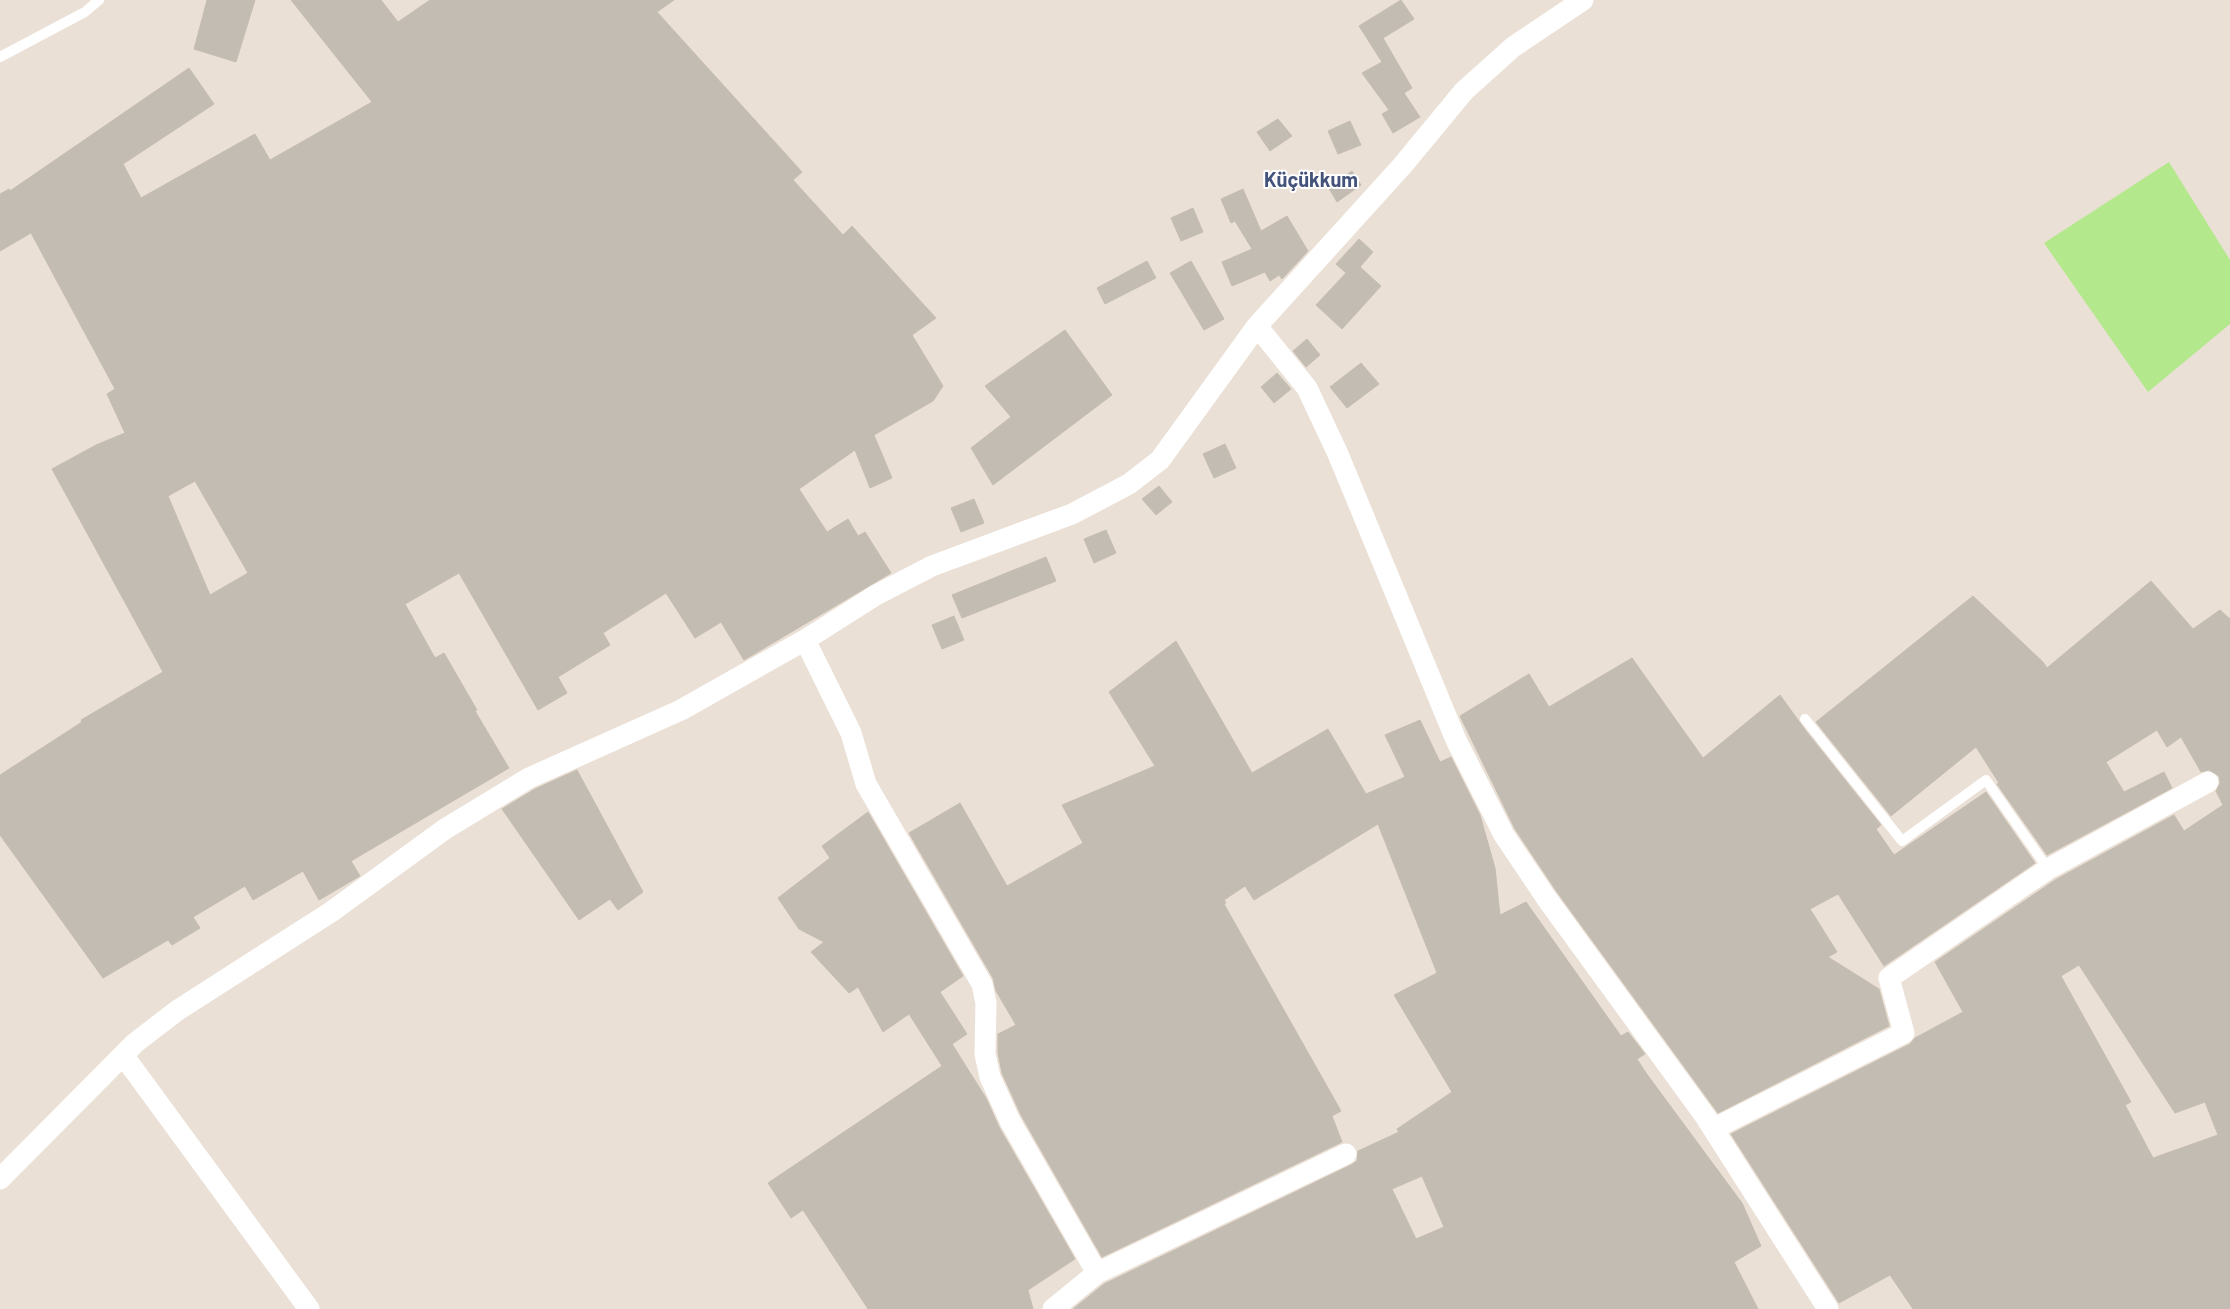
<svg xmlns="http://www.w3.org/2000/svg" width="2230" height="1309" viewBox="0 0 2230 1309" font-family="Barlow,sans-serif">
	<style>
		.green { fill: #b4e88d }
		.building { fill: #c2bcb3; stroke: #c6bdb0; fill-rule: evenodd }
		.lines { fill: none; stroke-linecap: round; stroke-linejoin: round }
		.lane { stroke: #fff; stroke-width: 10 }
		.street { stroke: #fff; stroke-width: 21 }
		.labels { text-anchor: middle; stroke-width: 4; stroke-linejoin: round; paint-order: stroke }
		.district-label { font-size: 20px; font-weight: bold; fill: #44537a; stroke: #fff }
	</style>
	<rect width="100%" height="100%" fill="#ebe0d6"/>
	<path class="green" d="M2169,162L2230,260V324L2148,392L2044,243Z"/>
	<path class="building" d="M207,0H255L236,62L194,49Z
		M291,0H381L398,22L430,0H674L657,12L802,172L793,180L843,235L852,226L936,318L912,335L943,386L933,401L874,435L892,478L870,488L855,450L799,489L827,532L848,519L858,536L865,532L891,573L744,660L721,622L695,638L666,593L603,633L610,645L558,677L567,693L538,710L459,573L405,604L435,658L444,653L477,710L475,711L509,768L351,861L360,876L319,900L303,871L253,900L245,886L193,917L200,928L172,945L168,940L103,978L0,835V775L82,722L81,720L163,672L52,469L96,445L125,433L107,394L115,389L31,233L0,251V194L9,189L10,191L189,68L214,104L123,164L141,198L255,134L270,160L372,102ZM195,481L248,573L210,595L168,496Z
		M1401,0L1414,19L1383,38L1412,88L1404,93L1420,117L1393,133L1382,114L1389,110L1362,73L1382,62L1359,26Z
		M1278,119L1292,136L1270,151L1257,132Z
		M1350,121L1361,145L1338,154L1328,131Z
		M1352,171L1361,185L1337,202L1328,187Z
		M1243,189L1261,231L1287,216L1308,251L1282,279L1279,275L1270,281L1265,272L1232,286L1222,262L1252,249L1235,221L1231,223L1221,199Z
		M1193,208L1203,232L1181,241L1171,218Z
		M1359,239L1373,252L1360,267L1381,286L1342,329L1316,305L1346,273L1336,264Z
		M1147,261L1156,278L1105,304L1097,288Z
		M1191,261L1224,319L1204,330L1170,273Z
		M1065,330L1112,395L993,485L971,448L1011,417L985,386Z
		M1307,339L1320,355L1306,367L1293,351Z
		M1361,363L1379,384L1347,408L1330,387Z
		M1277,373L1291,389L1274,403L1261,387Z
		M1225,444L1236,468L1214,478L1203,454Z
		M1159,486L1172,502L1156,515L1142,499Z
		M974,499L984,523L961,532L951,508Z
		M1106,530L1116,553L1094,563L1084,539Z
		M1046,557L1056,581L962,618L952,595Z
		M2151,581L2193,629L2220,610L2230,619V1309H1913L1890,1275L1839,1303L1731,1134L1910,1044L1915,1038L1963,1012L1935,962L2055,880L2174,815L2184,831L2223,805L2216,791L2220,783L2219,776L2209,770L2201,772L2181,737L2167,747L2157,730L2106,762L2124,792L2164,772L2172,788L2047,855L1997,784L1999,783L1976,747L1891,816L1816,722L1973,596L2043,662L2047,668ZM2079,965L2175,1113L2205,1102L2218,1135L2153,1158L2125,1105L2131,1102L2061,976Z
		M954,616L964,640L942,649L932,625Z
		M1176,641L1252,773L1328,729L1366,794L1405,777L1385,735L1420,720L1440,762L1451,757L1480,815L1495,868L1500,915L1526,902L1621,1036L1628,1032L1645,1054L1637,1059L1646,1073L1742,1203L1761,1246L1734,1262L1758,1309H1073L1104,1284L1351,1165L1357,1161L1358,1151L1399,1132L1397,1129L1452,1092L1394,995L1437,973L1378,824L1254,900L1245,886L1224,900L1226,903L1224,904L1341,1111L1332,1116L1342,1142L1102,1257L1021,1115L1002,1073L998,1053V1034L1016,1025L996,991L993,978L909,833L960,803L1007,886L1083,843L1062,805L1155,766L1109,692ZM1422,1176L1444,1227L1416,1239L1392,1189Z
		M1632,658L1703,758L1780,695L1806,731L1881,825L1876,829L1894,855L1986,792L2035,863L1884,966L1838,894L1810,909L1837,952L1828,957L1879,989L1889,1026L1718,1113L1557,892L1515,829L1460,716L1529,674L1549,707Z
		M577,770L643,892L618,910L610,899L579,920L502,809L535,789Z
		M868,812L963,976L940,992L967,1034L952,1044L986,1098L999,1127L1075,1259L1028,1290L1033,1309H868L803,1210L791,1218L768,1183L942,1066L909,1014L883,1032L858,987L849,993L811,952L824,942L799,929L778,898L830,858L822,846Z"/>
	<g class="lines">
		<path class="lane" d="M0,57L85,12L99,0
			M1805,719L1902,841L1986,780L2048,869"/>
		<path class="street" d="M1257,326L1307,388L1338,454L1456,740L1504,835L1547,899L1705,1116L1828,1309
			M805,640L851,733L866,784L982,984L986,1003L985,1054L990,1077L1010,1121L1097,1273
			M123,1055L309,1309
			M1713,1129L1904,1033L1889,978L2048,869L2208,782
			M0,1179L135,1043L178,1010L331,912L445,829L529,778L681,710L805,640L876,595L932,566L1072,514L1129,484L1160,460L1257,326L1402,166L1464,91L1513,47L1583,0
			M1053,1309L1097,1273L1346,1154"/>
	</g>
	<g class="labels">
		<g class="district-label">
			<text x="1311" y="187">Küçükkum</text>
		</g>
	</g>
</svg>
